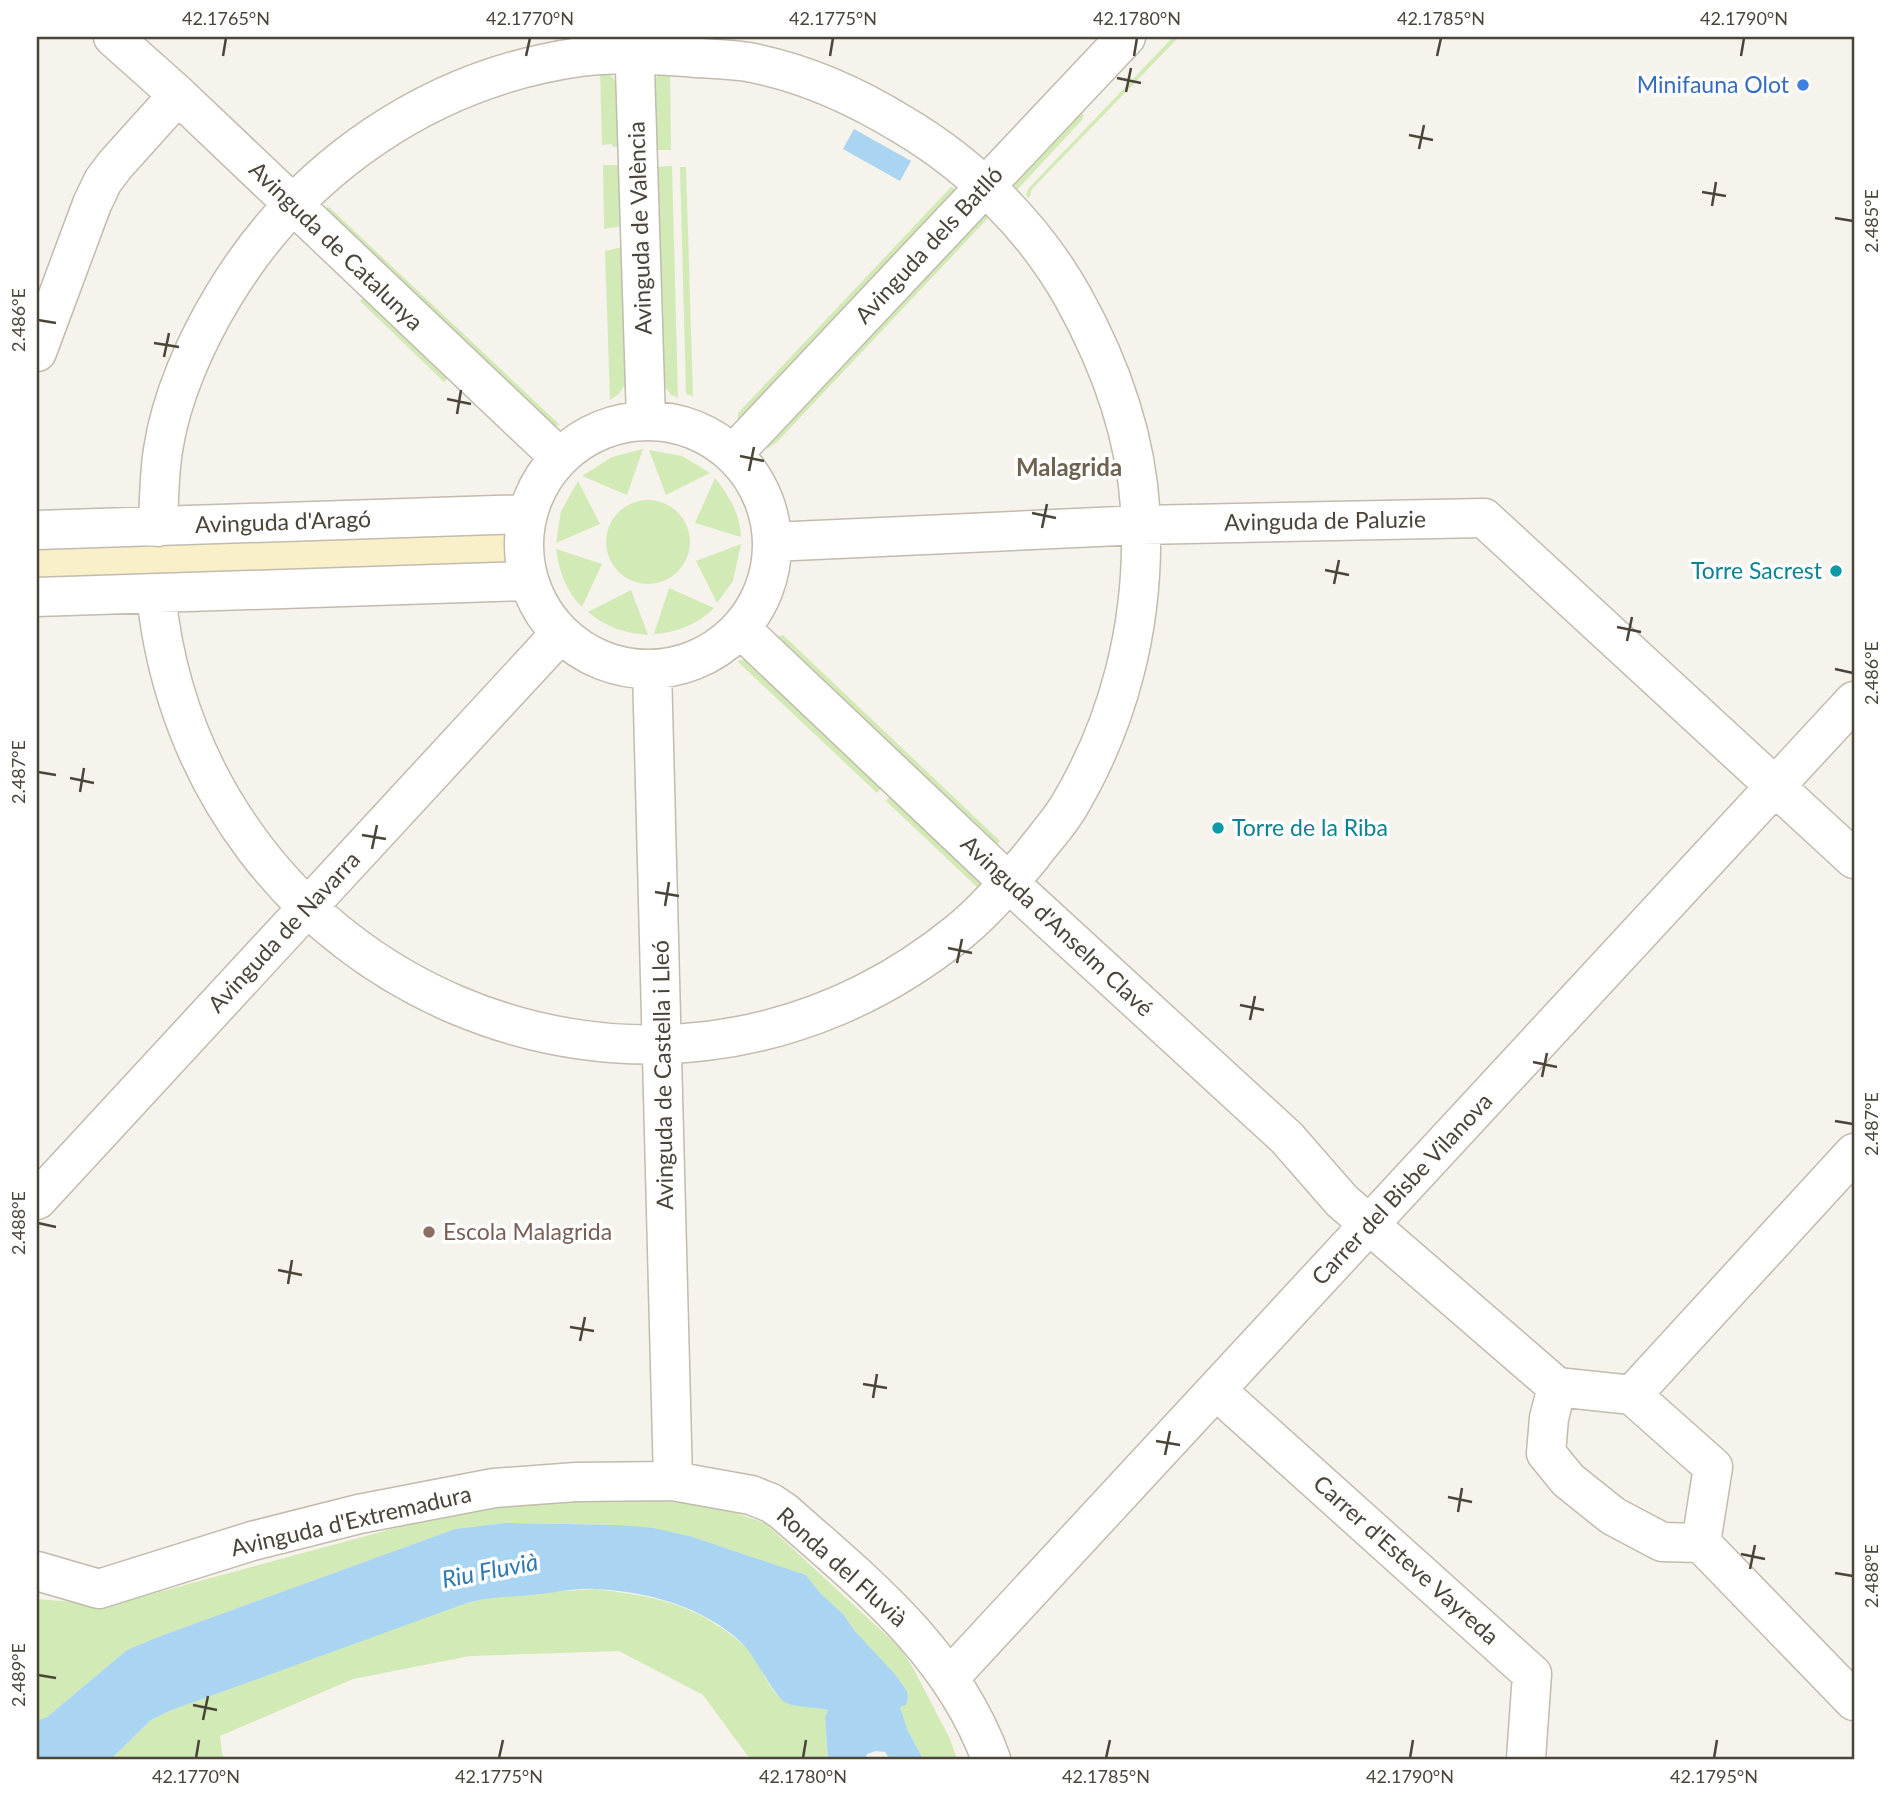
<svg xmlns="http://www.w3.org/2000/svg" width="1891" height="1796" viewBox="0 0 1891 1796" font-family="Lato,sans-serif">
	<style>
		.green { fill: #d2eab5 }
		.sand { fill: #f9efc9 }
		.water { fill: #a9d4f2 }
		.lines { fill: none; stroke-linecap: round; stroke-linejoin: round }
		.minor-casing { stroke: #c2bbae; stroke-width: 41 }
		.minor { stroke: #fff; stroke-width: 38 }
		.ticks { fill: none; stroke: #4b4439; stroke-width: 2.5 }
		.shop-dot { fill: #3f7fe0; stroke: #fff; stroke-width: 2.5 }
		.culture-dot { fill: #0f9aa8; stroke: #fff; stroke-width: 2.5 }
		.education-dot { fill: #8d6e63; stroke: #fff; stroke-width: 2.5 }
		.labels { text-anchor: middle; stroke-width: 7; stroke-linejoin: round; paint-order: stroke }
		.shop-label { font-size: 23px; fill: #366cbe; stroke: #fff; text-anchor: end }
		.street-label { font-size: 23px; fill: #4b4439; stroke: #fff }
		.culture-label { font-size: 23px; fill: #0d838f; stroke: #fff; text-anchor: end }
		.education-label { font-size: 23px; fill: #785e54; stroke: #fff; text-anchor: start }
		.neighbourhood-label { font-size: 24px; font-weight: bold; fill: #6e6250; stroke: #fff }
		.water-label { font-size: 24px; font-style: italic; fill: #2e7ab2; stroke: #fff }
		.neatline { fill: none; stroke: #4b4439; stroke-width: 2.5 }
		.ticks-label { font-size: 18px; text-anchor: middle; fill: #4b4439 }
	</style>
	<rect width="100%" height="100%" fill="#f6f3ec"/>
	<path class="green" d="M1173,37H1179L1032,189L1029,198L1026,195L1028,189Z
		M670,65L671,150H656L654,81L662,69Z
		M600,69L610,74L618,85L619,146L613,147L612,144L602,145Z
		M1080,110L1084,116L1082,120L1016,191L1015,182Z
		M603,165H619L621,226L604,229Z
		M672,166L678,398L671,395L663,384L655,167Z
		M680,167H686L693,396L686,394Z
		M951,187L956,189L953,195L742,418L738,419V413Z
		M322,205L326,208L329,207L560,425L553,427Z
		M983,216H990L777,442L767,449L769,439Z
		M622,247L626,383L619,394L610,400L605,251Z
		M365,296L450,376L444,382L360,301Z
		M643,449L627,495L582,476L612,457Z
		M649,450L682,456L710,473L666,495Z
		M715,478C729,495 740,514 741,537L695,523Z
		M578,481L600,524L556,543L561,511Z
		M606 542a42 42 0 1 1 84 0a42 42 0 1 1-84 0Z
		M741,544L733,581L717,603L696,561Z
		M556,549L602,564L582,607C566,592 559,571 556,549Z
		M669,588L714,608C698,624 676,633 654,634Z
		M631,590L648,635C624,633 606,627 588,612Z
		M783,635L1000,841L996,845L774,638Z
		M741,660L752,662L884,785L877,793L737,661Z
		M892,794L980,880L979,889L886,801Z
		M602,1498H638L699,1505L730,1511L765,1523L899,1647L912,1666L950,1739L957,1759H923L908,1731L900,1707L907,1691L894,1673L854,1630L843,1614L820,1593L806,1575L693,1537L619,1525L505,1523L455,1529L158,1637L127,1650L47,1717L37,1721V1599L111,1605L458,1511Z
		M595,1589C653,1596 693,1603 740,1642C758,1656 763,1679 777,1695C788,1707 813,1707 829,1709L825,1717L828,1759H750L703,1695L619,1651L470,1656L353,1679L220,1736L223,1759H111L151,1720L169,1711L463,1604L502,1595Z"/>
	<path class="sand" d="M504,532L505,567L37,589V542Z"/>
	<path class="water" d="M854,129L911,161L900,181L843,149Z
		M505,1523L619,1525L653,1528L693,1537L806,1575L820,1593L843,1614L854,1630L894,1673L907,1691L908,1698L906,1705L900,1707L908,1731L923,1759H890L885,1752L876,1751L867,1754L865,1759H828L825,1717L828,1710C816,1707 798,1708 786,1703C775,1698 755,1656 742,1643C704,1607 647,1591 595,1589C574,1588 553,1593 532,1595C508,1597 487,1597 464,1604L169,1711L151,1720L111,1759H37V1721L47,1717L127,1650L158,1637L455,1529Z"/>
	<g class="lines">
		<defs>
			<path id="minor" d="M113,37L178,95L559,457
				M634,37L646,420
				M37,352L92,204L103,181L115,165L178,95
				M524 545a124 124 0 1 1 248 0a124 124 0 1 1-248 0Z
				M733,454L1126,37
				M37,530L528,514
				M772,542L1141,525L1484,518L1854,859
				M156,594C196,987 649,1184 959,932C986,910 1010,882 1032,855C1044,839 1059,823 1069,806C1119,722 1143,627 1141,529C1140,447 1112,367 1073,297C1033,226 972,166 903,125C856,96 802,72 748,62C728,59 707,59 687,57C651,55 616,52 580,57C431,78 301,167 224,295C196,341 171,397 163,450C159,475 159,502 158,527
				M37,597L526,581
				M741,629L1009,883L1287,1138L1342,1201L1557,1387
				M652,669L673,1481
				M37,1200L560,634
				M1557,1387L1632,1395L1713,1467L1701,1543
				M1557,1387L1549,1418L1546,1453L1568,1480L1613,1516L1662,1542L1701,1543
				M1216,1390L1532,1674L1526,1759
				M1632,1395L1854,1153
				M1701,1543L1854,1701
				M37,1571L99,1589L252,1541L359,1514L494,1488L576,1482L673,1481L751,1495L771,1503L783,1511C866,1584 952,1652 991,1759
				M950,1677L1854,701"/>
		</defs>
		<use href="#minor" class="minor-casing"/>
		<use href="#minor" class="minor"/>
	</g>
	<path class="ticks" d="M223,56L226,38M526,56L530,38M830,56L833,38M1134,56L1137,38M1437,56L1441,38M1741,56L1744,38M1117,78L1141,83M1126,92L1131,68M1409,135L1433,140M1419,149L1424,125M1702,192L1726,196M1712,206L1716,182M1835,218L1853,221M38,320L56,323M154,343L179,347M164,357L169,333M447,399L471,404M457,414L461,390M740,456L764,461M749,471L754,447M1032,513L1056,518M1042,528L1047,504M1325,570L1349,575M1334,584L1339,560M1617,627L1641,632M1627,641L1632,617M1835,669L1853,673M38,772L56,775M70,778L94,783M80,792L84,768M362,835L386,839M372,849L377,825M655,892L679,896M665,906L669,882M948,948L972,953M957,963L962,939M1240,1005L1264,1010M1250,1020L1255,996M1533,1062L1557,1067M1542,1077L1547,1053M1835,1121L1853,1124M38,1223L56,1227M278,1270L302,1275M288,1284L292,1260M570,1327L594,1331M580,1341L585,1317M863,1384L887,1388M873,1398L877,1374M1156,1441L1180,1445M1165,1455L1170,1431M1448,1497L1472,1502M1458,1512L1462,1488M1741,1554L1765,1559M1750,1569L1755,1545M1835,1573L1853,1576M38,1675L56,1678M193,1705L217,1710M203,1720L208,1696M196,1758L199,1740M499,1758L503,1740M803,1758L806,1740M1106,1758L1110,1740M1410,1758L1413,1740M1714,1758L1717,1740"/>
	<circle class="shop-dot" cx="1803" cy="85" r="7"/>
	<g class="culture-dot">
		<circle cx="1836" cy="571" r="7"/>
		<circle cx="1218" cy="828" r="7"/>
	</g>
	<circle class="education-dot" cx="429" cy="1232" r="7"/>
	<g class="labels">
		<g class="shop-label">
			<text x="1789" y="93">Minifauna Olot</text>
		</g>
		<g class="street-label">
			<text transform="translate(640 228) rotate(-92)" y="8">Avinguda de València</text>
			<text transform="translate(929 245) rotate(-47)" y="8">Avinguda dels Batlló</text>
			<text transform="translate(336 246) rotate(44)" y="8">Avinguda de Catalunya</text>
			<text transform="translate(1325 521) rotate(-1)" y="8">Avinguda de Paluzie</text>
			<text transform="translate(283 522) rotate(-2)" y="8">Avinguda d'Aragó</text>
			<text transform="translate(1057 926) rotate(43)" y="8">Avinguda d'Anselm Clavé</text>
			<text transform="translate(284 932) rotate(-47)" y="8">Avinguda de Navarra</text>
			<text transform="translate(663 1075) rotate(-91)" y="8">Avinguda de Castella i Lleó</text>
			<text transform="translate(1402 1189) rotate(-47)" y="8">Carrer del Bisbe Vilanova</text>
			<text transform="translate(351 1521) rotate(-13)" y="8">Avinguda d'Extremadura</text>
			<text transform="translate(1406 1560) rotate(42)" y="8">Carrer d'Esteve Vayreda</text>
			<text transform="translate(842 1567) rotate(42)" y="8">Ronda del Fluvià</text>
		</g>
		<g class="culture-label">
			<text x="1822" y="579">Torre Sacrest</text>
			<text x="1232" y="836" text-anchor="start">Torre de la Riba</text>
		</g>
		<g class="education-label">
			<text x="443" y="1240">Escola Malagrida</text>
		</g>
		<g class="neighbourhood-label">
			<text x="1069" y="476">Malagrida</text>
		</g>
		<g class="water-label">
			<text transform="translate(490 1571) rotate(-11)" y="8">Riu Fluvià</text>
		</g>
	</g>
	<rect width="1891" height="1796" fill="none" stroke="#ffffff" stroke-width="77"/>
	<rect x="38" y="38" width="1815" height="1720" class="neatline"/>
	<g class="ticks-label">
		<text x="226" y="25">42.1765°N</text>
		<text x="530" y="25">42.1770°N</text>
		<text x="833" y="25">42.1775°N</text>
		<text x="1137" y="25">42.1780°N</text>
		<text x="1441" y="25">42.1785°N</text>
		<text x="1744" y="25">42.1790°N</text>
		<text transform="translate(1872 221) rotate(-90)" y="6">2.485°E</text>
		<text transform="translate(19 320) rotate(-90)" y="6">2.486°E</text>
		<text transform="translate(1872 673) rotate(-90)" y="6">2.486°E</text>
		<text transform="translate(19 772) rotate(-90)" y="6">2.487°E</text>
		<text transform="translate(1872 1124) rotate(-90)" y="6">2.487°E</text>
		<text transform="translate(19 1223) rotate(-90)" y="6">2.488°E</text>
		<text transform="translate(1872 1576) rotate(-90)" y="6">2.488°E</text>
		<text transform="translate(19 1675) rotate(-90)" y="6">2.489°E</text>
		<text x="196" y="1783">42.1770°N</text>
		<text x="499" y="1783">42.1775°N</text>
		<text x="803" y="1783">42.1780°N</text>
		<text x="1106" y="1783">42.1785°N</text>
		<text x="1410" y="1783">42.1790°N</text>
		<text x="1714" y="1783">42.1795°N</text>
	</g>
</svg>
